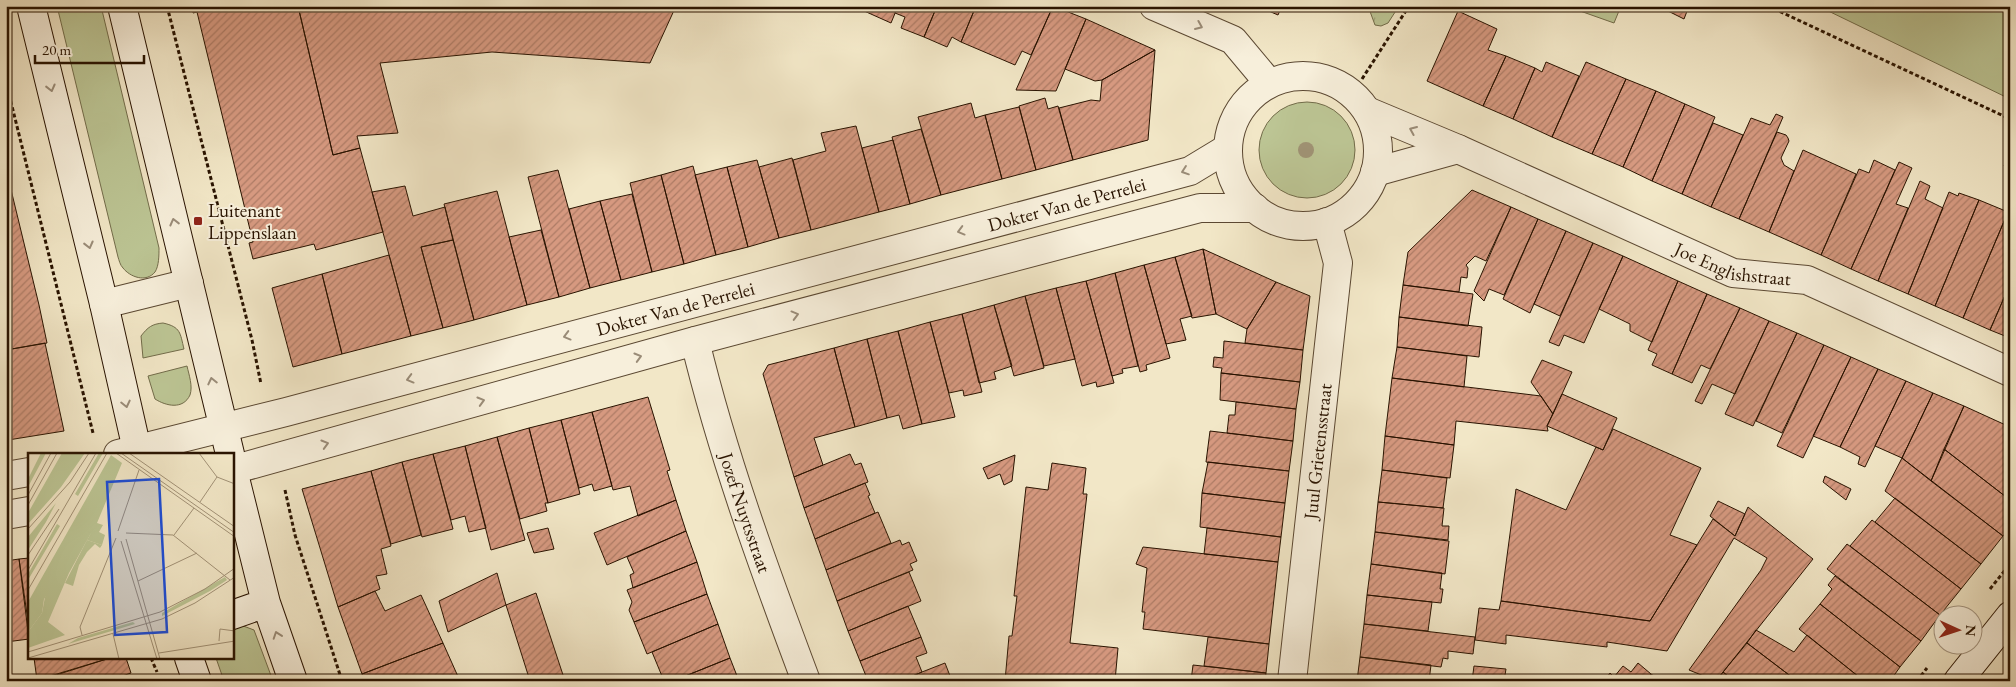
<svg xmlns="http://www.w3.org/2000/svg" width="2016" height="687" viewBox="0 0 2016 687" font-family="'EB Garamond',serif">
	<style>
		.grass { fill: #bcc594; stroke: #726c4a }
		.park { fill: url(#park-tufts); stroke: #726c4a }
		.building { fill: url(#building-hatch); stroke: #291300 }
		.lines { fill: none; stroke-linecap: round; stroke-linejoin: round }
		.minor-casing { stroke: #5b4832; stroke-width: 30 }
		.secondary-casing { stroke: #291300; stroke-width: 30 }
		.path { stroke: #291300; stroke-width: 3; stroke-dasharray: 4 2.5; stroke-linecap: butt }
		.minor { stroke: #f7efdb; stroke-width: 28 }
		.secondary { stroke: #f7efdb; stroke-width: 28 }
		.tree { fill: #a09476 }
		.oneway { stroke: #9a8c78 }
		.poi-dot { fill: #8f2418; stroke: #f7efdb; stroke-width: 2 }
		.labels { text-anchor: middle; stroke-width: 4; stroke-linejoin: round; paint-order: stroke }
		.street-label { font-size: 19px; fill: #291300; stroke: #f7efdb }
		.poi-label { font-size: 19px; fill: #291300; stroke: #f7efdb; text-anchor: start }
		.inset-road { fill: none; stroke: #a29277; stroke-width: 1 }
		.view { fill: #1d4ed8; fill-opacity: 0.15; stroke: #1d4ed8; stroke-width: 2.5 }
		.inset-edge { fill: none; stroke: #291300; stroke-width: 2.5 }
	</style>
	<defs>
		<pattern id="park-tufts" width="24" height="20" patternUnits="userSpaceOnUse" patternTransform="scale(1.25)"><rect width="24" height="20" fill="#bcc594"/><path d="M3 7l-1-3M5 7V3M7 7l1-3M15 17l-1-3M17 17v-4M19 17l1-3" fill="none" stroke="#a2a87e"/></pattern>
		<pattern id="building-hatch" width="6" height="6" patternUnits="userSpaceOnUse" patternTransform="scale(1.25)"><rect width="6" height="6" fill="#d69980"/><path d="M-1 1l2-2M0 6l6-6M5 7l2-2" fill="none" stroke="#ae7c66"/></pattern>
	</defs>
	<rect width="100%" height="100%" fill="#f2e7c7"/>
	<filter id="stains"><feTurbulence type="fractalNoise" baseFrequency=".004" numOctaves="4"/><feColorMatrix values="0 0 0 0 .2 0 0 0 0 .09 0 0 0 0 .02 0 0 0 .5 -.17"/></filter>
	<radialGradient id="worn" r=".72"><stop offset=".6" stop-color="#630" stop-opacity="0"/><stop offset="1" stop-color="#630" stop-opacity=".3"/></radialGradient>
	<path class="grass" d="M57,6H101L159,248C159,255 159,266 155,272C146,283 130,277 123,268C120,265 119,260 118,257Z
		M1566,6H1621L1614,23Z
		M1818,6H2010V99Z
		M1259 150a48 48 0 1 1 96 0a48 48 0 1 1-96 0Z
		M163,323C181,327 180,333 184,349L143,358L141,336C148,327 152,324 163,323Z
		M187,366C189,375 193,386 190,395C183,410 166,406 155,399L148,376Z
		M238,624L254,630L273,681H224L216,658H232L233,626Z"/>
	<path class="park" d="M1368,6H1399L1388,23L1381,26L1375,25Z"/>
	<path class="building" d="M298,6H676L650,63L492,52L380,63L398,133L357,136L360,148L333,155Z
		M298,6L333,155L360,148L383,232L316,250L314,244L253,259L249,243L253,242L197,12L193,13V11L214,6Z
		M853,6H898L891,23Z
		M898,6H937L924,37L901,28L905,17L895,13Z
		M937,6H976L961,42L952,37L947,47L924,37Z
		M976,6H1053L1031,55L1022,51L1015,65L961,42Z
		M1053,6L1086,19L1056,91L1016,90Z
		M1257,6H1282L1278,15Z
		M1658,6H1689L1684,19Z
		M1458,11L1497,29L1488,50L1506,56L1483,106L1427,81Z
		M1086,19L1155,50L1102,80L1095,81L1065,69Z
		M1155,50L1148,140L1073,160L1059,108L1091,100L1100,101L1102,80Z
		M1506,56L1535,68L1513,119L1483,106Z
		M1546,62L1579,76L1552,137L1513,119L1535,68L1542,72Z
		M1586,62L1626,79L1592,154L1552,137Z
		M1626,79L1656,91L1623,167L1592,154Z
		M1656,91L1685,104L1652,181L1623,167Z
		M1045,98L1048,109L1058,106L1073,160L1036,170L1019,106Z
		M971,103L975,118L985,115L1002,179L941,195L918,117Z
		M1685,104L1715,117L1682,194L1652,181Z
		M1019,107L1036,170L1002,179L985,115Z
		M1776,114L1783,117L1739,219L1711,207L1751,118L1770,125Z
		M1713,123L1743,135L1711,207L1682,194Z
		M856,126L879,212L811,230L793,160L826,151L821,133Z
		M921,129L941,195L910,204L892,137Z
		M1777,132L1786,135L1788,138L1789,141L1781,158L1784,165L1794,171L1769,232L1739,219Z
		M893,140L910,204L879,212L862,148Z
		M1803,150L1856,174L1821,255L1769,232Z
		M2010,153V169L2004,166Z
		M792,158L811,230L779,238L759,167Z
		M757,160L779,238L748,247L727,167Z
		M1874,160L1895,170L1851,269L1821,255L1859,169L1869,173Z
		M1899,162L1912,168L1896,204L1908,208L1878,281L1851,269Z
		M693,166L716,255L684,264L661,175Z
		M727,167L748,247L716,255L695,175Z
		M6,169L39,305L47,343L6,350Z
		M558,170L590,288L559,297L528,177Z
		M661,175L684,264L652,272L630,183Z
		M1920,181L1930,186L1925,199L1943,208L1908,294L1878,281Z
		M405,186L413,216L445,207L453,240L421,247L443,328L411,336L372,192Z
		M1472,190L1511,207L1486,261L1475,256L1466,265L1468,268L1467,278L1461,277L1459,292L1403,285L1408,252Z
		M497,191L527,305L474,320L444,204Z
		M1949,192L1958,196L1959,193L1979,200L1935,306L1908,294Z
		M632,194L652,272L621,280L600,201Z
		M1979,200L2008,212L1963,318L1935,306Z
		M600,201L621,280L590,288L569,209Z
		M1511,207L1538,219L1504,295L1489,289L1484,301L1474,291Z
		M2008,212L2010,213V284L1990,330L1963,318Z
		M1538,219L1566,231L1530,313L1503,299Z
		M541,230L559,297L527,305L509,237Z
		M1566,231L1593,243L1560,316L1534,304Z
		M453,240L474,320L443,328L421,247Z
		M1593,243L1623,256L1584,343L1564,335L1559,346L1549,342Z
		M1203,249L1276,282L1247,329L1216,314Z
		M1203,249L1216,314L1192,318L1175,257Z
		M389,255L411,336L342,354L322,274Z
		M1623,256L1678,281L1652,342L1630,331V324L1599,309Z
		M1175,257L1192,316L1180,319L1186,340L1166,344L1144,265Z
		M1144,265L1170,358L1146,365L1147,370L1140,372L1115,273Z
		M1115,273L1138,366L1122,369L1123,373L1112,376L1086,281Z
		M322,274L342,354L293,367L272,288Z
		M1086,281L1114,383L1097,387L1096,382L1082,386L1056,288Z
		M1678,281L1707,294L1672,374L1652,365L1657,354L1648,350Z
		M1276,282L1310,296L1303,350L1245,343L1247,329Z
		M2010,284V338L1990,330Z
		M1403,285L1473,294L1468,326L1399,317Z
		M1056,288L1075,359L1044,366L1025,296Z
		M1707,294L1740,308L1710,369L1701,365L1692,383L1672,374Z
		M1025,296L1044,368L1014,376L994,305Z
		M994,305L1012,366L994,372L996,379L979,383L962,314Z
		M1740,308L1769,321L1735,394L1712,384L1702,404L1695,401Z
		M962,314L982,392L964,396L963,390L949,393L930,322Z
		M1399,317L1482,327L1479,357L1397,347Z
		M1769,321L1797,333L1753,426L1725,414Z
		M930,322L955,417L922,424L898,331Z
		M898,331L922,424L903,429L899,415L887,418L867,339Z
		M1797,333L1824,345L1782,433L1756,421Z
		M867,339L887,418L855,427L834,348Z
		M1224,341L1303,350L1300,382L1221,373L1222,368L1213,367L1214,357L1223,358Z
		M45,343L64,431L8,440L6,430V350Z
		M1824,345L1851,357L1803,458L1777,446Z
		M1397,347L1467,356L1464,387L1392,378Z
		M834,348L855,427L814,438L823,465L794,477L763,374L768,365Z
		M1851,357L1878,369L1840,447L1813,436Z
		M1542,360L1572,372L1553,414L1531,382Z
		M1878,369L1906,381L1865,467L1858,464L1860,457L1840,447Z
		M1221,373L1300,382L1296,409L1220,400Z
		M1392,378L1541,396L1553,414L1547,426L1548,431L1456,421L1454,445L1385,436Z
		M1906,381L1933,393L1902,458L1875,446Z
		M1933,393L1964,406L1931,481L1902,458Z
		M1562,394L1617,418L1603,450L1547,426Z
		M648,397L670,470L667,471L676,500L638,516L630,486L613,490L592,412Z
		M1236,402L1296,409L1293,441L1227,433L1229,415H1235Z
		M1964,406L2010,427V500L1944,449Z
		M592,412L612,486L594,491L592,484L579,488L561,420Z
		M561,420L580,494L548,503L529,428Z
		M529,428L548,503H545L547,511L520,519L497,437Z
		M1613,429L1701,468L1670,535L1697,545L1650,621L1501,601L1516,489L1566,510L1596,447L1603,450Z
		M1210,431L1293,441L1289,471L1206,462Z
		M1385,436L1454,445L1450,478L1382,470Z
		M497,437L525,540L491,550L465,446Z
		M465,446L486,528L469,532L465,516L451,520L433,454Z
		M1944,449L2010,500V528L2003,536L1931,481Z
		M433,454L453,529L422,537L402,462Z
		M850,454L855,465L861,463L868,482L804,508L794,477Z
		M1015,455L1012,481L1004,485L1000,474L988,479L983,468Z
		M1902,458L2003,536L1981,564L1885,491Z
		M402,462L421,535L391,544L371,471Z
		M1208,462L1289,471L1285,503L1202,493Z
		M1052,463L1086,468L1083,494H1087L1070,643L1118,648L1115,681H1005L1009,636H1012L1017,596H1014L1026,487L1048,490Z
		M1382,470L1447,478L1443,508L1378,502Z
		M371,471L391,546L381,549L387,574L376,576L380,589L338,607L302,489Z
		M1825,476L1851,489L1846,500L1823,482Z
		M865,483L870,495L868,496L875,513L815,539L804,508Z
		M1202,493L1285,503L1281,537L1200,527Z
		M1895,498L1981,564L1961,589L1875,522Z
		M676,500L686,531L607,565L594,533Z
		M1718,501L1745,514L1735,536L1710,516Z
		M1378,502L1444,508L1442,526H1449L1448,540L1375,532Z
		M1748,507L1813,559L1716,681L1689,670L1761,570L1767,558L1734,538L1667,651L1607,642V647L1506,635V644L1475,640L1479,608L1499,610L1501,601L1650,621L1713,519L1735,536Z
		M878,512L891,543L826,570L815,539Z
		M1872,520L1961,589L1940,615L1850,546Z
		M548,528L554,549L534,553L527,533Z
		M1207,528L1281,537L1278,562L1204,554Z
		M686,531L697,562L633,588L630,575L634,573L627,557Z
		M1375,532L1449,541L1445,574L1371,564Z
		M900,540L902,545L909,542L917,561L910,564L913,570L837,601L826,570Z
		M1847,544L1940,615L1921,641L1827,569Z
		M1143,547L1278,562L1269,644L1143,629L1145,612H1142L1147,568L1136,564Z
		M29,558V628L19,559Z
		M19,559L29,639L6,642V561Z
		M697,562L707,594L634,622L629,610L632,602L627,590Z
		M1371,564L1442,573L1440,589H1443L1441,603L1367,595Z
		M909,572L921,601L848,631L837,601Z
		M497,573L506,605L448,632L439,601Z
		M1835,576L1921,641L1900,667L1820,604L1832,589L1828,585Z
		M375,591L385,611L421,595L443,643L362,674L338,607Z
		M536,593L565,681H530L506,605Z
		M707,594L718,624L647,654L634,622Z
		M1367,595L1432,602L1428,631L1364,624Z
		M1820,604L1900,667L1890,681H1864L1799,629Z
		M908,606L921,637L860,661L848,631Z
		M718,624L730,658L673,681H664L652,652Z
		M1364,624L1475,637L1473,654L1448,651V659L1443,658L1441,667L1360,657Z
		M1756,630L1794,652L1807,635L1864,681H1797L1747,643Z
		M921,637L927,653L916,657L922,672L901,681H868L860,661Z
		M1208,637L1269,644L1266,673L1204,666Z
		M443,643L460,681H365L362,674Z
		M1747,643L1797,681H1734L1723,672Z
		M1360,657L1431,665L1429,681H1357Z
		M34,658H110L37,680Z
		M110,658H126L131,673L108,681H37Z
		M730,658L739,681H673Z
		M945,663L952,681H901L922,672Z
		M1638,663L1651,674L1645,681H1604L1610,673L1614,677L1623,666L1631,672Z
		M1193,665L1266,673L1265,681H1191Z
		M1474,666L1506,669L1504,681H1472Z
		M1723,672L1734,681H1716Z
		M1651,674L1661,681H1645Z"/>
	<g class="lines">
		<defs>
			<g id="minor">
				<path d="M1154,6L1233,40L1269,83"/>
				<circle cx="1303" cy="151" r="75"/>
				<path id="s1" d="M1367,111L1458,149L1733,273L1807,280L2010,372"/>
				<path d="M1375,172L1458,149"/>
				<path d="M104,304L189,283"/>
				<path id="s2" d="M695,341C723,457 764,569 806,681"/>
				<path id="s3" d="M118,454L286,412L1190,171L1228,148"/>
				<path d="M232,470L695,341L1200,208H1255"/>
				<path d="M6,476L29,472"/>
				<path d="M6,515L29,511"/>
				<path id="s4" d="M1292,681L1338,263L1327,222"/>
			</g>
			<path id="secondary" d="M31,6L104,304L138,454
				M122,6L230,454
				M232,466L266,603L293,681
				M232,615L266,603
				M189,658L197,681
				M1958,681L2010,616"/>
		</defs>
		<use href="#minor" class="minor-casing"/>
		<use href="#secondary" class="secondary-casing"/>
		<path class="path" d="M167,6L252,340L261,384
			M1768,6L2010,119
			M1362,79L1409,6
			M6,82L93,433
			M285,490L295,535L342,681
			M1990,589L2010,564
			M151,658L157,672
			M1917,681L1927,668"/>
		<use href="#minor" class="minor"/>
		<use href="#secondary" class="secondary"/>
	</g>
	<circle class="tree" cx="1306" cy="150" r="8"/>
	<defs><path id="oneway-chevron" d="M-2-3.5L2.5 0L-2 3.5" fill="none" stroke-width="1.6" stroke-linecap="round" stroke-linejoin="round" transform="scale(1.25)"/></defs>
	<g class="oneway">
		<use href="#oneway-chevron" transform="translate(1199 26) rotate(23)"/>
		<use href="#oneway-chevron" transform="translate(51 88) rotate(76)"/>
		<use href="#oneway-chevron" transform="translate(1413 130) rotate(-157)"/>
		<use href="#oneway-chevron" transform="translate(1185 171) rotate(161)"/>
		<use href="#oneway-chevron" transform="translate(174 222) rotate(-104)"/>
		<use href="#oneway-chevron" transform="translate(961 231) rotate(165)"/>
		<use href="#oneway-chevron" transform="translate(89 245) rotate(76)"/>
		<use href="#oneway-chevron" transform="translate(795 315) rotate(-15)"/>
		<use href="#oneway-chevron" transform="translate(567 336) rotate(165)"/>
		<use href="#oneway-chevron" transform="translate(638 357) rotate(-16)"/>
		<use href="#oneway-chevron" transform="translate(410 379) rotate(165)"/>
		<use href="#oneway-chevron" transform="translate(212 381) rotate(-103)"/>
		<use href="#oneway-chevron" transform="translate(481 401) rotate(-16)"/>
		<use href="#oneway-chevron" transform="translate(126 404) rotate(77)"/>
		<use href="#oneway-chevron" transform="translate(325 444) rotate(-16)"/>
		<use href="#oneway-chevron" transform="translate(277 635) rotate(-109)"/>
	</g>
	<rect class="poi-dot" x="193" y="216" width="10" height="10" rx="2.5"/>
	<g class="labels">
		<g class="street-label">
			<text dy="7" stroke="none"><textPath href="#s3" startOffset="981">Dokter Van de Perrelei</textPath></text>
			<text dy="7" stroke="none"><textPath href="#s1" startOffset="398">Joe Englishstraat</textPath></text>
			<text dy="7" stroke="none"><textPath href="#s3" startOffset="576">Dokter Van de Perrelei</textPath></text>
			<text dy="7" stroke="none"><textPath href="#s4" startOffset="231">Juul Grietensstraat</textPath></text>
			<text dy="7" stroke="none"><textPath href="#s2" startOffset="179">Jozef Nuytsstraat</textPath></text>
		</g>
		<g class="poi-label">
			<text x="208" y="217">Luitenant<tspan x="208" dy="22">Lippenslaan</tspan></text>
		</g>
	</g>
	<g transform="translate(28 453)">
		<rect width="206" height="206" fill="#f2e7c7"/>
		<path d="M13,0H18L0,34V26ZM71,0H75L50,43L47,41ZM83,2L94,10L69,70L75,72L71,79L77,82L74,92L59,87L63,80L16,146L14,160L0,179V149ZM28,50L18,69L0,97V84ZM29,71L32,73L0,127V121ZM197,124L199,127L182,138L134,163V160ZM105,169L107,171L40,191L50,185Z" fill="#bcc594"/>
		<path d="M34,0H57L33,34L0,71V60ZM55,77L63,80L41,120L20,169L37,182L0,195V179L14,160L17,144Z" fill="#bcc594"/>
		<path d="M59,87L74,92L72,95L67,91L59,99L51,112L45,133L37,130Z" fill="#bcc594"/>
		<path class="inset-road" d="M88,0L207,84M93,0L207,80M101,0L207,74M171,0L189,24L207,31M0,42L23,0M172,49L189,24M0,52L29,0M0,76L42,29L61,0M90,78L111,17M98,80L145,82L202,127M146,82L166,55M98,86L132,206M93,88L129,206M0,102L31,56M0,117L68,0M110,128L169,100M0,137L79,0M85,181L91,206M54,182L52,174L88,85M191,188L192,176L207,178M0,199L132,159L177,136L207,115M131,200L207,188M0,205L134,166L167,150L207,124"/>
		<path class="view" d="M131,26L139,179L87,182L79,29Z"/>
		<rect width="206" height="206" class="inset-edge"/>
	</g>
	<rect width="2016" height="687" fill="none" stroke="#f2e7c7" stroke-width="25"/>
	<rect x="8" y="8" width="2001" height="672" fill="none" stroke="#291300" stroke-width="2.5"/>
	<rect x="12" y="12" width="1991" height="662" fill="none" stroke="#291300"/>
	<g transform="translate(1958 630) rotate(93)"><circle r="24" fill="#f7efdb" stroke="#a59783"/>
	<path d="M0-4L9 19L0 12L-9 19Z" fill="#8f2418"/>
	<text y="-8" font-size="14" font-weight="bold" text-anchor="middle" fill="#291300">N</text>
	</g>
	<path d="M35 55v8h109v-8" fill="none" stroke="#291300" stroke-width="2.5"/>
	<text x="42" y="55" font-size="15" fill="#291300" stroke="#f7efdb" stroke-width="4" paint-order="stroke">20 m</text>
	<rect width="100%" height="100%" filter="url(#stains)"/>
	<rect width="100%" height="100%" fill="url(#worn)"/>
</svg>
